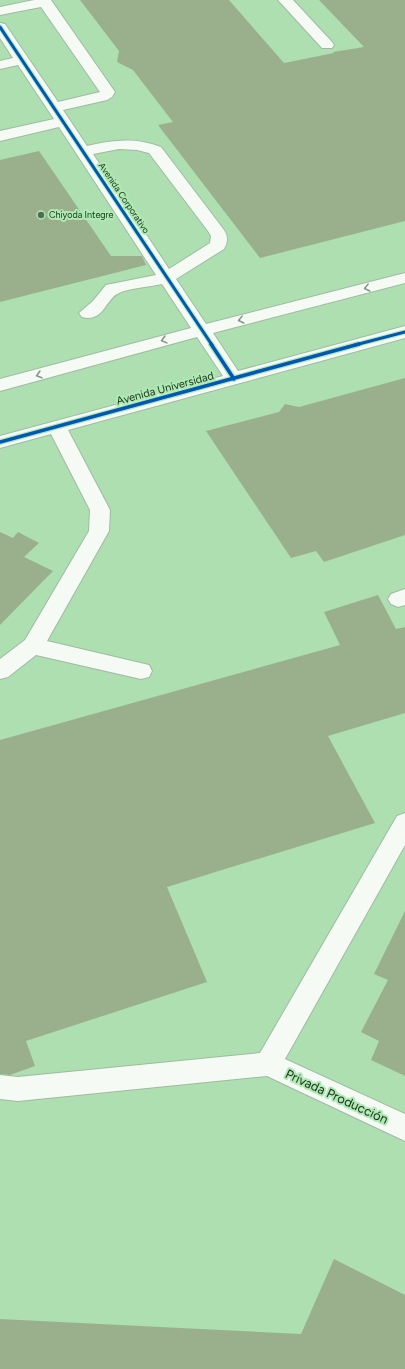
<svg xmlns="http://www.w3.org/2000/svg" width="405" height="1369" viewBox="0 0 405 1369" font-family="Figtree,sans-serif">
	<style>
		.built { fill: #addfb1 }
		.building { fill: #9ab08d }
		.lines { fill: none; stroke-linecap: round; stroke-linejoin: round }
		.minor-casing { stroke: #a0baa2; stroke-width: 2 }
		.minor { fill: #f5faf5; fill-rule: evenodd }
		.cycleway-far1-casing { stroke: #afe9b3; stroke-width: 5 }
		.cycleway-casing { stroke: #afe9b3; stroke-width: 6 }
		.cycleway-far1 { stroke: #0057b8; stroke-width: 3 }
		.cycleway { stroke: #0057b8; stroke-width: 3.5 }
		.oneway { stroke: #889688 }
		.poi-dot { fill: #536d55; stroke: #afe9b3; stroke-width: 1.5 }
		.labels { text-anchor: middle; stroke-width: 4; stroke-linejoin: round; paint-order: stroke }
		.far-street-label { font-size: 9px; fill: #1a311c; stroke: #afe9b3 }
		.far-poi-label { font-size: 9px; fill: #1a311c; stroke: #afe9b3; text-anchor: start }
		.street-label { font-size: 11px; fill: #1a311c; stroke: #afe9b3 }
		.near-street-label { font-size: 13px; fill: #1a311c; stroke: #afe9b3 }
	</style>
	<rect width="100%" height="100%" fill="#bcdcbe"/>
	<path class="built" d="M0,0H405V1369H0Z"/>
	<path class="building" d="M80,0H229L284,63L334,53L333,52L364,47L319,0H405V221L260,258L158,125L173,122L133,70L117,62L119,51Z
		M39,151L111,256H142L146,265L0,302V160Z
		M405,378V535L324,562L316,551L291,558L206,431L279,412L285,404L299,407Z
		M0,532L13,538L18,532L39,543L24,557L53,571L0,625Z
		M378,595L396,629L405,627V713L328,736L375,823L167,887L207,982L26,1041L35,1066L10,1075L0,1074V740L340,645L324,612Z
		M405,911V1076L371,1060L379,1041L361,1032L388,980L374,974Z
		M334,1259L405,1295V1369H0V1319L301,1334Z"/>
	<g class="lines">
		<defs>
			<path id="minor" d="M34,0H51L115,92L112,97L107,100L63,110L87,146C113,140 135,137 161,147L224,230C228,236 228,242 224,249L176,279L206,324L405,273V283L213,333L238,371L405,326V338L68,430L110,510L109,531L47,641L149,665L152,671L149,677L141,679L36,655L8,677L0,679V659L25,640L89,531L90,510L51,434L0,448V436L223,376L197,337L0,391V379L191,328L162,284C150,287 129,288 119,293C105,299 104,323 82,317L79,313L93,301L106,285L156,275L59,127L0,141V131L54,119L18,65L0,69V61L13,58L0,38V23L5,24L58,102L100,92L41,7L0,15V7ZM119,149L137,150L149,153L208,231L211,236L210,243L169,269L93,154Z
				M278,0H293L332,42L334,45L332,48H322Z
				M405,589V605L398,607L391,604L388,599L391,594Z
				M405,813V845L285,1059L405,1114V1141L267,1076L18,1101L0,1099V1075L18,1077L260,1053L397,816Z"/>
		</defs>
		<use href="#minor" class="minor-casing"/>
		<use href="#minor" class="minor"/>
		<defs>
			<path id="cycleway-far1" d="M0,27L212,345
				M355,345L405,332"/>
			<path id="cycleway" d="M211,344L234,379
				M0,442L359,344"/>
		</defs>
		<use href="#cycleway-far1" class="cycleway-far1-casing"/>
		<use href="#cycleway" class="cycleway-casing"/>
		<use href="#cycleway-far1" class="cycleway-far1"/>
		<use href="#cycleway" class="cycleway"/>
	</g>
	<defs><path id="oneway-chevron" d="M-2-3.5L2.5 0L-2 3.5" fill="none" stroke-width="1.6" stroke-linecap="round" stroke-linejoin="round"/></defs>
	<g class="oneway">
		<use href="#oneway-chevron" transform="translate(367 288) rotate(166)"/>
		<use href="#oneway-chevron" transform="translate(241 320) rotate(166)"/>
		<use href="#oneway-chevron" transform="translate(164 340) rotate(165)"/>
		<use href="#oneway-chevron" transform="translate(39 375) rotate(164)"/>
	</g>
	<circle class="poi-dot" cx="41" cy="215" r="4"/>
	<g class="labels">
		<g class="far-street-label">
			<text transform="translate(124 198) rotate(56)" y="3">Avenida Corporativo</text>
		</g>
		<g class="far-poi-label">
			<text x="49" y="218">Chiyoda Integre</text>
		</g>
		<g class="street-label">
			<text transform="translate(165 388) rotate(-15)" y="4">Avenida Universidad</text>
		</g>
		<g class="near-street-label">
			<text transform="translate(337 1096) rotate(25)" y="5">Privada Producción</text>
		</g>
	</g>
</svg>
